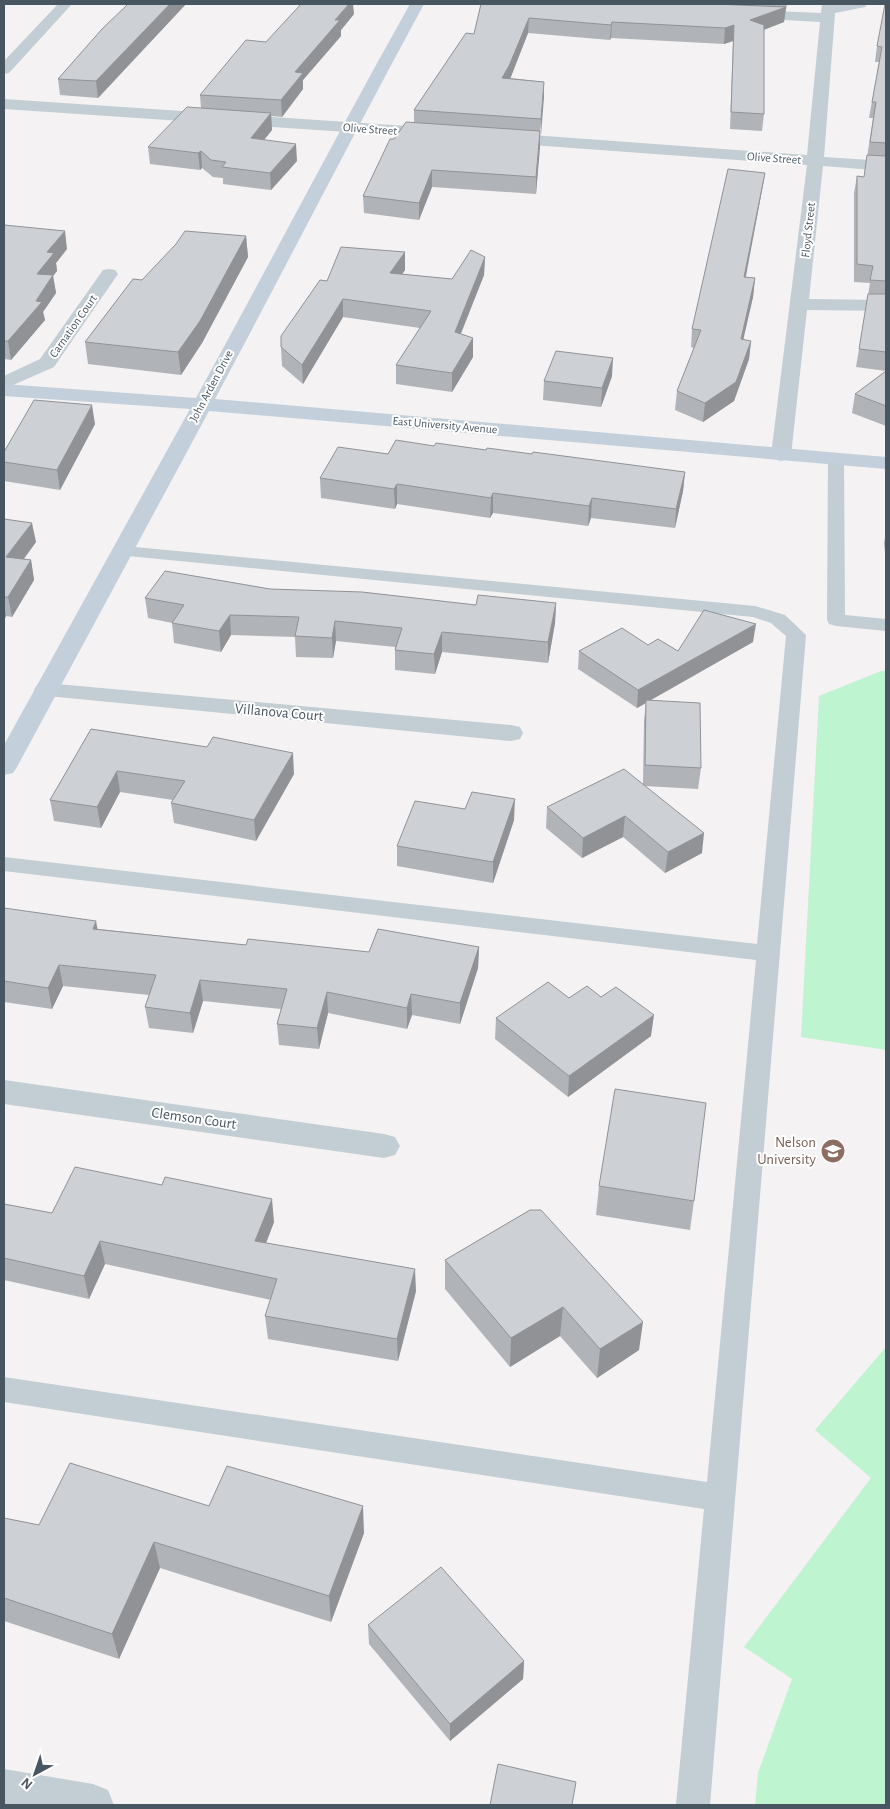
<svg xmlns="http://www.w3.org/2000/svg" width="890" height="1809" viewBox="0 0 890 1809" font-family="'Alegreya Sans',sans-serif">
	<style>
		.green { fill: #bef4d0 }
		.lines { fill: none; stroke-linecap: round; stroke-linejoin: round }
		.lane { fill: #c2cdd4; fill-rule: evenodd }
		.street { fill: #c2cdd4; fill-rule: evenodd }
		.secondary { fill: #c3d0dc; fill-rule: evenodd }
		.wall { fill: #b0b4b8 }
		.shaded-wall { fill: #909296 }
		.building { fill: #cdd1d6; stroke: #909296 }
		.labels { text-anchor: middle; stroke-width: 4; stroke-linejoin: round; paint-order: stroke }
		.far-street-label { font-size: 12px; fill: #475661; stroke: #fff }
		.street-label { font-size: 15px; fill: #475661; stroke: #fff }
		.education-label { font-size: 15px; fill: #785e54; stroke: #fff; text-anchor: end }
	</style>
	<rect width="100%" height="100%" fill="#f4f2f2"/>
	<path class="green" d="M881,671H886V1050L801,1037L819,696Z
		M886,1347V1805H755L758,1773L792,1679L744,1647L871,1478L815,1430Z"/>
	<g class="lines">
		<path class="lane" d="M836,454L842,455L844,459L845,615L886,619V631L836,626L829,624L827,620L828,459L830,455Z
			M124,546L755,606L785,615L806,635L710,1805H676L704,1509L4,1402V1377L707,1482L756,960L4,871V857L757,944L786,636L771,623L753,617L118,555L115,551L118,547Z"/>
		<path class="street" d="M58,4H72L9,73L4,74V61Z
			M822,4H867L865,7L835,13L824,157L886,161V171L823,166L809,299L886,300V311L807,310L791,455L788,459L781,461L774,459L771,455L807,165L504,143L498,141L496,138L498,135L504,133L807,155L820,22L747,18L740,14L747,10L821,13Z
			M4,99L436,128L442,130L444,133L442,136L436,138L4,109Z
			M109,269L115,270L118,274L54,367L4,389V376L40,359L103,270Z
			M46,683L511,725L520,727L523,733L520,739L511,741L37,695L34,690L37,685Z
			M4,1080L384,1134L395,1137L400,1146L395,1155L384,1158L4,1104Z
			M4,1769L93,1784L108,1790L114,1805H4Z"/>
		<path class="secondary" d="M410,4H424C353,135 285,268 215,399L886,457V469L209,411L17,767L13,773L4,775V745L190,409L4,396V384L196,398C268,267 337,134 410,4Z"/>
	</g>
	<path class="wall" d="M128,4H186L98,98L60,95L58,79Z
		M481,4H787L784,22L764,30V114L762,131L730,129L733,41L724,44L611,38L610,40L528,33L510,78L544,82L536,194L432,187L419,220L364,213L363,196L394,139L414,123V110L474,34Z
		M886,4V371L856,367L870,283L854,282V193L857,176L864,177L873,118H869L879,62H875L877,46Z
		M354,14L341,30V36L303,80V89L282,117L271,116L272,130L264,140L297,161L271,190L223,184V178L213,177L202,168L200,170L150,164L148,147L201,108L200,95L266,42Z
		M765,173L762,190L746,277L755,278L753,297L743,340L751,341L749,359L734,401L703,422L675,410L677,391L694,348L691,347L692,329Z
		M4,225L67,249L56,263L57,271L53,276L56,293L43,312L45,320L11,360L4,359Z
		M246,236L248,257L202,343L181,375L88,364L85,342L142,280Z
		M405,252V270L402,274L452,279L485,257L484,275L461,334L473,357L452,392L396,384V365L420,328L343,317L303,384L282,366L281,347L327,281Z
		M886,371V426L852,413L855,394Z
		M612,376L601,407L543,400L544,381Z
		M95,424L60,490L4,481V452Z
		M434,446L532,454L685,472L683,491L675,528L591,518L588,526L493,513L490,518L397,504L395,509L321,498L320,478L388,454Z
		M4,519L36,542L24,559L31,560L34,580L12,617L6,616L4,620Z
		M886,532V562L884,543Z
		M270,589L476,605L556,603L555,623L548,663L442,652L435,674L395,670V647L336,641L333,658L296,657L295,637L231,635L221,652L174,643L172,623L148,618L145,598Z
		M753,642L650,700L701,768L698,789L645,786L702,853L665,873L623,837L582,858L546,828L547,807L643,784L644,720L646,703L637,708L578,669L579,651L648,645L678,651Z
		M91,729L207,747L294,774L256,841L174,823L171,803L173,800L120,792L101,828L54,821L50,800Z
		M465,809L514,820L493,883L397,866V846Z
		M4,908L98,929L246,945L369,952L479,947L478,968L460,1024L412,1015L407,1029L328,1013L319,1049L279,1045L277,1024L281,1009L203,1001L193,1033L149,1028L145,1007L149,995L63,986L52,1009L4,1002Z
		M569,998L651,1036L568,1097L495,1039L496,1018Z
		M599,1186L694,1201L690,1230L596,1215Z
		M4,1204L52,1213L274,1222L266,1243L416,1291L398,1361L268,1339L265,1316L271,1300L105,1264L89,1299L4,1280Z
		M530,1210L639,1350L597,1378L560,1336L510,1367L445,1289V1260Z
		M209,1506L364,1533L331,1622L160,1568L119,1659L4,1621V1518L39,1525Z
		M368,1625L524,1661L523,1679L450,1741L369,1644Z"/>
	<path class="shaded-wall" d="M170,4H186L98,98L96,81Z
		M349,4H353L354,14L341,30V36L303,80V89L282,117L281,100L295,72L335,20Z
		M786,7L784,22L749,35L750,20Z
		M529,18L528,33L509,82L502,78Z
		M612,22L611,38L610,40L611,25Z
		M734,25L733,41L724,44L725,28Z
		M544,82V97L541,135V119Z
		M271,113L272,130L252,155L251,138Z
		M540,131V148L536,194V177Z
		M296,144L297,161L271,190L270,173Z
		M201,151L202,168L200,170L198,153Z
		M432,170V187L419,220V203Z
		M765,173L762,190L742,295L744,277Z
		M65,231L67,249L56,263L57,271L53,276L56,293L43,312L45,320L11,360L8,341L36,301L37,274L47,252Z
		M246,236L248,257L202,343L181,375L178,352Z
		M405,252V270L391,291L390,273Z
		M485,257L484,275L454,350L455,332Z
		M755,278L753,297L739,358L741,339Z
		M343,299V317L303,384L302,365Z
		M473,338V357L452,392V373Z
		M751,341L749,359L734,401L703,422L705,403Z
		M613,358L612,376L601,407L602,388Z
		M92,405L95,424L60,490L57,470Z
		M685,472L683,491L675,528L676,509Z
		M397,484V504L395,509L394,489Z
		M493,493V513L490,518L491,498Z
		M592,498L591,518L588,526L589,506Z
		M32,523L36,542L10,577L6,557Z
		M31,560L34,580L12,617L8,597Z
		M556,603L555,623L548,663V642Z
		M4,604L6,616L4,620Z
		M230,615L231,635L221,652L219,631Z
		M335,621L336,641L333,658L332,638Z
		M756,624L753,642L637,708L638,690Z
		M442,632V652L435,674L434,654Z
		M293,753L294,774L256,841L254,820Z
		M117,771L120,792L101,828L97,807Z
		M515,799L514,820L493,883V862Z
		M625,816L623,837L582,858L583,838Z
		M704,833L702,853L665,873L668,852Z
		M96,921L100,942L93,929Z
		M479,947L478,968L460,1024V1003Z
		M59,965L63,986L52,1009L48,988Z
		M200,980L203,1001L193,1033L190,1013Z
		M327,992L328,1013L319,1049L317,1028Z
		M411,994L412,1015L407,1029V1008Z
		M654,1015L651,1036L568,1097L569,1076Z
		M272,1199L274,1222L258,1264L255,1241Z
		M100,1241L105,1264L89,1299L84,1276Z
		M415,1269L416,1291L398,1361L397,1339Z
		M563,1307L560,1336L510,1367L511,1338Z
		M643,1322L639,1350L597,1378L600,1349Z
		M363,1506L364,1533L331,1622L329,1596Z
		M154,1542L160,1568L119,1659L112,1634Z
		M524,1661L523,1679L450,1741V1724Z"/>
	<path class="building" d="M128,4H170L96,81L58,79L102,29Z
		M301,4H349L335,20H340L295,72L303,73L281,100L200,95L246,40L266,42Z
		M481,4H715L786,7L750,20L764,25V114L731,112L734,25L725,28L612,22L611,25L529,18L509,66L502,78L544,82L541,119L414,110L466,33L474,34Z
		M885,4H886V143L870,142L876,102H872L882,47L877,46Z
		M187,107L271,113L251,138L296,144L270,173L222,167L226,162L211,160L201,151L198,153L148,147Z
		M406,122L540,131L536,177L432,170L419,203L363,196L390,139H394Z
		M867,155L886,156V281L870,280L873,266L857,264V176L864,177Z
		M728,169L765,173L744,277L755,278L741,339L751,341L736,382L705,403L677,391L701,330L692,329Z
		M4,225L65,231L47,252L54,253L37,274L53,275L36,301L42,302L8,341H4Z
		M185,231L246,236L200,321L178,352L85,342L133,279L142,280L176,244Z
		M341,247L405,252L390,273L452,279L471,250L485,257L455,332L473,338L452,373L396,365L431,311L343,299L302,365L281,347V336L320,280L327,281Z
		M868,294H886V352L859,349Z
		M556,351L613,358L602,388L544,381Z
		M886,371V406L855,394Z
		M34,400L92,405L57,470L4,462V452Z
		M396,440L434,446L436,443L486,450L487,448L532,454L533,452L685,472L676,509L592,498L589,506L493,493L491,498L397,484L394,489L320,478L338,447L388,454Z
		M4,519L32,523L6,557L31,560L8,597H4Z
		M165,571L270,589L362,592L476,605L478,595L556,603L548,642L442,632L434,654L395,650L402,628L335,621L332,638L295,636L299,617L230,615L219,631L172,623L184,605L145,598Z
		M704,610L756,624L638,690L579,651L622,628L648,645L658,639L678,651Z
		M646,700L700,703L701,768L645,765Z
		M91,729L207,747L213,737L293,753L254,820L171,803L185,781L117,771L97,807L50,800Z
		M624,769L704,833L668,852L625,816L583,838L547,807Z
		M472,792L515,799L493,862L397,846L415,801L465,809Z
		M4,908L96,921L93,929L246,945L248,939L369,952L378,929L479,947L460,1003L411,994L407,1008L327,992L317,1028L277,1024L287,989L200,980L190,1013L145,1007L156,975L59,965L48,988L4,981Z
		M548,982L569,998L587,986L601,997L616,987L654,1015L569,1076L496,1018Z
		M615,1089L706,1103L694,1201L599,1186Z
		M75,1167L162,1185L165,1177L272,1199L255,1241L415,1269L397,1339L265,1316L277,1279L100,1241L84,1276L4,1258V1204L52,1213Z
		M530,1210H541L643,1322L600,1349L563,1307L511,1338L445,1260Z
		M70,1463L209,1506L227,1466L363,1506L329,1596L154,1542L112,1634L4,1598V1518L39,1525Z
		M441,1567L524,1661L450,1724L368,1625Z
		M498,1764L576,1782L572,1805H490Z"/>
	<defs>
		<symbol id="university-disc" viewBox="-11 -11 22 22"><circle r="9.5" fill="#8d6e63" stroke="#fff"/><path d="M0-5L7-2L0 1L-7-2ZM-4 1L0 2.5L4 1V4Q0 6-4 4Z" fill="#fff"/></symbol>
	</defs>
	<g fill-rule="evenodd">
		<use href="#university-disc" x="819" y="1137" width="28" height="28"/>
	</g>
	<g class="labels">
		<g class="far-street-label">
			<text transform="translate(370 129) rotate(4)" y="4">Olive Street</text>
			<text transform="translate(774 158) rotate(4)" y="4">Olive Street</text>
			<text transform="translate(808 230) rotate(-84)" y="4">Floyd Street</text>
			<text transform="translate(73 326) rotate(-55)" y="4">Carnation Court</text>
			<text transform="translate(211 386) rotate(-62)" y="4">John Arden Drive</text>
			<text transform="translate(445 425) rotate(5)" y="4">East University Avenue</text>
		</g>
		<g class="street-label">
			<text transform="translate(279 712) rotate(5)" y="5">Villanova Court</text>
			<text transform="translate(194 1118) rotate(8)" y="5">Clemson Court</text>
		</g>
		<g class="education-label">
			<text x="816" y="1147">Nelson<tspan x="816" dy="17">University</tspan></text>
		</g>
	</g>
	<rect width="890" height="1809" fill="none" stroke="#475661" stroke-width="10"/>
	<g transform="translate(35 1774) rotate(220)" stroke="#ffffff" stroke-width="4" paint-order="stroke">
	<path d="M0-4L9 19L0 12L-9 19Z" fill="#475661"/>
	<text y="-8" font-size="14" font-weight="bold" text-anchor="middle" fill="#475661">N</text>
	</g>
</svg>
